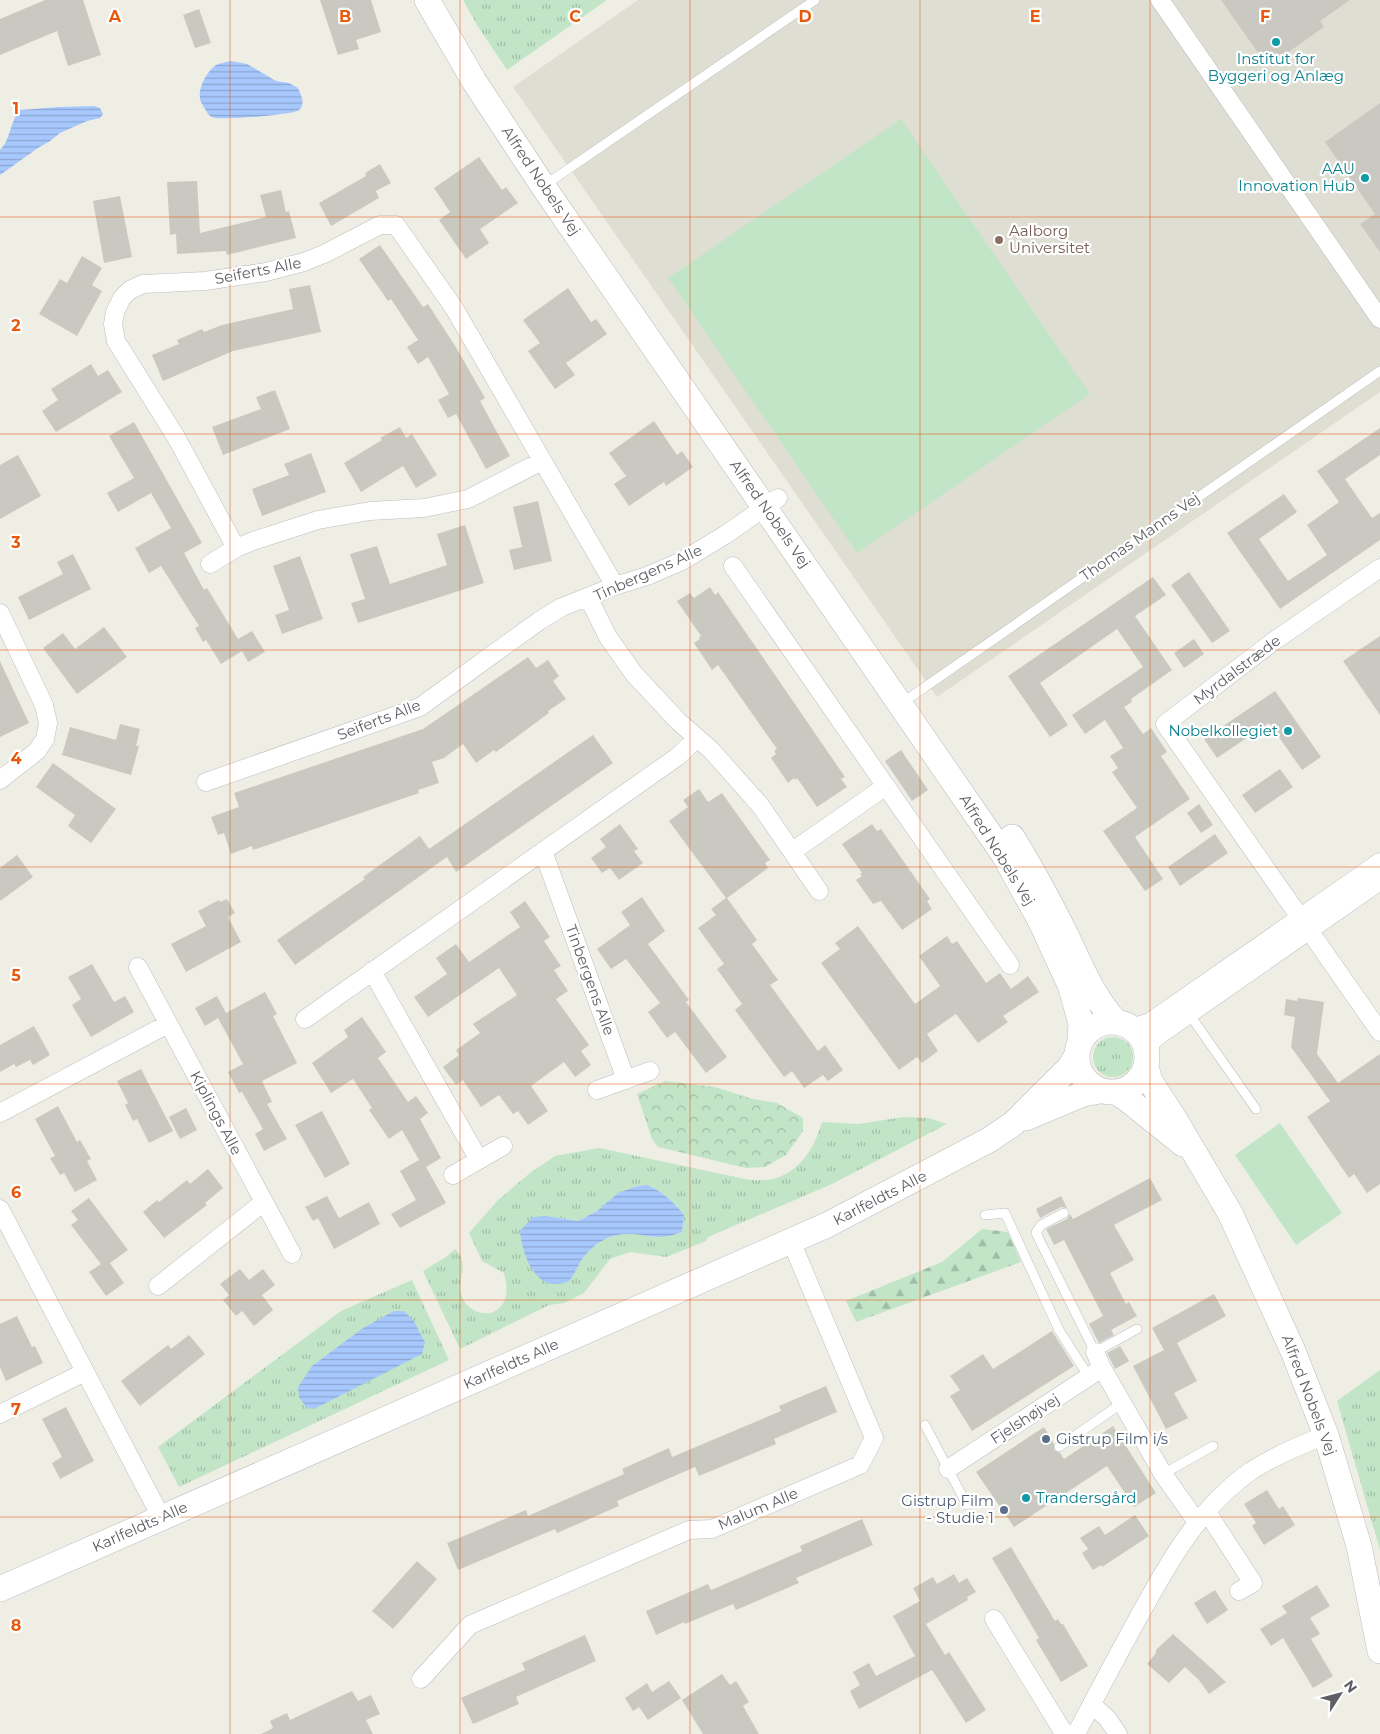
<svg xmlns="http://www.w3.org/2000/svg" width="1380" height="1734" viewBox="0 0 1380 1734" font-family="Montserrat,sans-serif">
	<style>
		.education { fill: #dfded3 }
		.grass { fill: url(#grass-tufts); fill-rule: evenodd }
		.forest { fill: url(#forest-firs) }
		.park { fill: url(#park-crowns) }
		.pitch { fill: #c2e5c8 }
		.water { fill: url(#water-rules) }
		.building { fill: #cac9c1 }
		.lines { fill: none; stroke-linecap: round; stroke-linejoin: round }
		.lane-casing { stroke: #bcbdc3; stroke-width: 10 }
		.street-casing { stroke: #bcbdc3; stroke-width: 19 }
		.secondary-casing { stroke: #babcc2; stroke-width: 26 }
		.lane { stroke: #fff; stroke-width: 9 }
		.street { stroke: #fff; stroke-width: 18 }
		.secondary { stroke: #fff; stroke-width: 25 }
		.grid { fill: none; stroke: #e8590c; stroke-width: 1; stroke-opacity: 0.55 }
		.culture-dot { fill: #0f9aa8; stroke: #fff; stroke-width: 2 }
		.education-dot { fill: #8d6e63; stroke: #fff; stroke-width: 2 }
		.service-dot { fill: #5c6f8a; stroke: #fff; stroke-width: 2 }
		.labels { text-anchor: middle; stroke-width: 4.5; stroke-linejoin: round; paint-order: stroke }
		.culture-label { font-size: 15px; fill: #0d838f; stroke: #fff; text-anchor: end }
		.street-label { font-size: 15px; fill: #5d5f65; stroke: #fff }
		.education-label { font-size: 15px; fill: #785e54; stroke: #fff; text-anchor: start }
		.service-label { font-size: 15px; fill: #4e5e75; stroke: #fff; text-anchor: start }
		.grid-label { font-size: 16px; text-anchor: middle; font-weight: bold; fill: #e8590c; stroke: #fff; stroke-width: 4.5; stroke-linejoin: round; paint-order: stroke }
	</style>
	<defs>
		<pattern id="grass-tufts" width="24" height="20" patternUnits="userSpaceOnUse" patternTransform="scale(1.25)"><rect width="24" height="20" fill="#c2e5c8"/><path d="M3 7l-1-3M5 7V3M7 7l1-3M15 17l-1-3M17 17v-4M19 17l1-3" fill="none" stroke="#a1bda6"/></pattern>
		<pattern id="forest-firs" width="22" height="20" patternUnits="userSpaceOnUse" patternTransform="scale(1.25)"><rect width="22" height="20" fill="#c2e5c8"/><path d="M5 1l3.5 6h-7zM16 11l3.5 6h-7z" fill="#a1bda6"/></pattern>
		<pattern id="park-crowns" width="20" height="18" patternUnits="userSpaceOnUse" patternTransform="scale(1.25)"><rect width="20" height="18" fill="#c2e5c8"/><path d="M2 6a3 3 0 1 1 6 0M12 15a3 3 0 1 1 6 0" fill="none" stroke="#a1bda6"/></pattern>
		<pattern id="water-rules" width="6" height="5" patternUnits="userSpaceOnUse" patternTransform="scale(1.25)"><rect width="6" height="5" fill="#a7c8fd"/><path d="M0 2.5h6" fill="none" stroke="#8ba6d0"/></pattern>
	</defs>
	<rect width="100%" height="100%" fill="#efeee5"/>
	<path class="education" d="M638,0H1380V392L937,697L513,87Z"/>
	<path class="grass" d="M463,0H607L507,70L477,25Z
		M1093 1057a20 20 0 1 1 40 0a20 20 0 1 1-40 0Z
		M904,1117L928,1118L947,1124L832,1184L708,1237L706,1241L666,1257L630,1252L610,1259L584,1293L564,1303L549,1305L460,1349L423,1271L446,1257L455,1249C472,1265 454,1280 463,1299C469,1312 490,1320 501,1306C509,1297 507,1284 504,1273L482,1261L469,1233L498,1200L530,1173L555,1156L599,1148L750,1180C757,1180 766,1181 773,1179C800,1172 815,1147 822,1122L858,1124ZM646,1185C663,1192 673,1201 684,1215L682,1232C668,1238 656,1238 641,1235C617,1231 598,1238 583,1258C578,1265 575,1274 569,1281L546,1216L578,1221L597,1211L618,1193L637,1186Z
		M412,1280L449,1360L179,1487L158,1447L341,1311Z
		M1380,1370V1550L1337,1401Z"/>
	<path class="forest" d="M982,1229L1008,1232L1021,1262L856,1322L846,1301L942,1262Z"/>
	<path class="park" d="M665,1081L715,1087L753,1099L777,1103L803,1118V1131L786,1155L765,1167L746,1168L658,1147L652,1139L637,1094Z"/>
	<path class="pitch" d="M901,119L1090,394L857,553L668,278Z
		M1280,1123L1342,1213L1296,1245L1235,1155Z"/>
	<path class="water" d="M231,61L247,64L276,81L289,83L298,88C301,95 306,104 299,110C293,115 219,121 212,117C208,115 207,112 205,109C203,105 200,102 200,98C198,88 207,71 216,65C220,63 227,62 231,61Z
		M94,106L100,108L103,114L100,118L87,121L60,133L50,141L38,148L0,175V150C11,139 10,121 20,110L59,107Z
		M647,1185C663,1192 673,1201 684,1215L682,1232C668,1238 656,1238 641,1235C617,1231 598,1238 583,1258C578,1265 575,1274 569,1281C566,1282 562,1284 558,1284C532,1286 522,1251 520,1231L533,1217L546,1216L578,1221L597,1211L618,1193L637,1186Z
		M394,1311H404L413,1320L425,1342L422,1354L314,1409L306,1407L299,1397L298,1387L312,1366L363,1328Z"/>
	<path class="building" d="M45,0H83L101,55L68,66L57,31L0,55V19Z
		M320,0H371L381,32L356,40L359,49L338,55Z
		M1221,0H1350L1320,21L1324,27L1273,63L1268,56L1263,60Z
		M199,9L211,43L195,48L183,15Z
		M1380,103V252L1360,224L1375,214L1325,142Z
		M479,157L502,190L506,187L518,203L480,229L489,243L466,259L439,220L450,212L434,188Z
		M380,164L391,183L376,191L379,198L331,226L319,203L366,176L365,173Z
		M197,181L200,233L266,217L260,195L281,190L286,212L289,211L296,238L227,255L226,251L177,254L176,234L170,235L167,182Z
		M120,196L132,257L104,263L93,201Z
		M380,245L423,307L428,304L457,349L485,398L480,401L510,456L486,469L456,414L448,418L438,400L449,394L428,357L418,364L407,347L418,340L391,299L388,301L359,259Z
		M82,256L102,268L92,285L102,291L77,336L39,314L60,279L67,283Z
		M310,285L321,332L233,351L163,381L152,355L179,344L177,340L202,329L204,332L222,325L293,309L289,289Z
		M568,288L591,322L596,319L607,334L566,363L575,375L555,389L528,351L540,343L523,320Z
		M91,364L98,376L108,370L122,392L56,432L42,411L58,400L51,389Z
		M275,390L290,429L223,455L212,427L261,409L256,397Z
		M654,421L677,455L682,451L693,467L666,486L664,482L629,506L614,484L626,476L609,453Z
		M134,422L202,543L184,553L204,590L207,588L238,639L252,631L265,652L248,662L242,651L221,664L206,640L203,642L195,628L199,626L161,566L149,573L135,548L171,528L151,493L118,512L107,493L134,478L109,436Z
		M400,427L406,438L412,434L437,475L416,488L403,466L361,492L344,463L382,440L380,438Z
		M1380,428V455L1345,479L1372,518L1380,513V540L1280,609L1227,533L1284,494L1297,512L1259,539L1288,581L1327,555L1307,525L1339,502L1317,471Z
		M311,453L326,492L262,516L252,489L289,475L284,464Z
		M18,455L41,496L0,519V465Z
		M538,501L552,561L514,570L509,550L522,547L513,507Z
		M465,525L484,583L358,623L351,603L365,599L350,554L377,546L390,584L447,565L437,534Z
		M73,554L91,589L29,620L18,597L63,574L57,562Z
		M300,556L323,619L282,634L275,615L289,610L273,566Z
		M1189,572L1230,631L1212,643L1171,585Z
		M1153,577L1166,595L1135,616L1172,670L1131,699L1132,702L1124,707L1143,734L1151,728L1167,752L1161,756L1190,799L1135,837L1163,879L1145,891L1103,831L1137,808L1112,772L1118,768L1110,756L1123,748L1105,720L1085,734L1072,715L1143,667L1117,629L1040,683L1068,725L1050,737L1008,676Z
		M710,587L715,595L718,592L845,777L841,779L847,787L817,807L797,778L795,780L794,778L788,783L771,758L776,754L774,751L777,749L718,665L712,670L694,643L700,639L699,637L701,636L677,601L690,593L694,598Z
		M104,627L127,657L77,694L43,648L63,633L75,649Z
		M1380,636V715L1343,661Z
		M1194,639L1204,654L1184,668L1174,653Z
		M528,657L536,668L548,660L559,676L553,681L566,699L548,711L549,713L496,752L494,750L476,763L463,744L444,758L432,762L439,783L418,790L419,793L253,850L252,846L231,854L224,833L218,835L211,817L239,807L234,793L423,729Z
		M0,661L29,723L0,737Z
		M1275,691L1321,757L1302,770L1269,723L1217,758L1204,739Z
		M120,724L140,729L136,746H139L131,775L62,755L70,727L116,740Z
		M593,735L613,763L456,872L447,857L295,965L277,940L365,879L363,877L420,836L429,849Z
		M901,750L928,790L912,801L885,761Z
		M53,763L116,809L91,843L68,826L75,815L36,787Z
		M1280,769L1293,787L1255,813L1242,795Z
		M699,789L708,802L722,793L770,860L765,863L768,868L727,898L757,940L752,944L778,980L770,985L818,1051L825,1045L843,1070L828,1081L823,1075L804,1088L792,1071L784,1077L735,1010L742,1004L717,969L724,964L698,928L716,915L711,909L726,898L669,821L688,807L683,800Z
		M1199,804L1213,825L1201,833L1187,813Z
		M620,824L638,849L634,851L643,863L619,880L610,868L602,873L591,858L606,847L600,839Z
		M872,824L877,831L881,829L930,899L927,901L932,909L902,930L881,901L873,904L856,880L862,876L860,874L862,873L842,844Z
		M1215,834L1228,853L1180,886L1168,867Z
		M17,855L33,877L0,901V868Z
		M642,897L665,931L648,944L689,1000L686,1002L727,1057L706,1073L675,1032L667,1038L648,1012L660,1003L626,959L611,969L597,949L630,925L621,912Z
		M227,899L235,913L228,917L241,942L186,972L171,944L206,926L198,911L219,900L220,902Z
		M525,901L550,937L544,941L561,966L554,970L568,991L556,999L589,1045L581,1051L591,1065L575,1077L564,1062L531,1086L548,1111L528,1125L518,1111L513,1114L499,1095L481,1107L463,1080L456,1085L443,1067L459,1055L456,1050L480,1033L473,1024L517,995L499,968L428,1017L414,997L447,974L436,958L456,944L469,962L520,927L510,912Z
		M858,926L915,1004L940,986L919,956L947,936L952,944L957,941L986,983L1000,973L1011,989L1028,976L1039,992L1003,1016L1008,1022L978,1043L956,1014L927,1034L938,1051L922,1063L917,1057L899,1070L821,963L840,949L835,943Z
		M92,964L114,1002L125,996L134,1012L91,1037L72,1005L81,999L68,977Z
		M265,992L277,1014L273,1016L297,1063L262,1081L272,1102L267,1104L287,1139L264,1151L255,1134L263,1129L242,1092L239,1093L228,1072L243,1064L218,1018L205,1026L195,1008L217,996L226,1013Z
		M1298,998L1324,1002L1317,1054L1338,1083L1380,1054V1184L1367,1193L1354,1174L1349,1178L1307,1117L1330,1101L1291,1047L1295,1017L1284,1015L1286,999L1297,1001Z
		M362,1017L386,1052L378,1058L408,1102L416,1096L428,1113L420,1119L441,1158L426,1167L446,1203L400,1228L391,1214L416,1200L400,1171L419,1160L402,1130L389,1139L369,1110L372,1108L353,1079L331,1093L312,1063L348,1037L344,1030Z
		M34,1026L50,1055L33,1065L30,1060L16,1067L14,1064L0,1072V1045Z
		M141,1069L173,1131L149,1143L137,1119L133,1121L125,1105L128,1103L117,1081Z
		M58,1106L77,1142L80,1140L91,1159L87,1161L97,1180L75,1192L64,1173L60,1175L50,1158L55,1156L35,1119Z
		M186,1108L197,1130L180,1139L169,1117Z
		M322,1111L350,1164L325,1178L295,1125Z
		M208,1169L223,1188L205,1203L207,1205L164,1238L143,1212L157,1200L159,1202L187,1180L190,1184Z
		M1150,1178L1162,1200L1114,1225L1134,1260L1110,1273L1126,1304L1129,1302L1137,1316L1111,1330L1114,1335L1099,1343L1089,1324L1103,1316L1064,1240L1054,1245L1046,1229L1067,1219L1070,1214L1073,1219Z
		M327,1196L339,1218L369,1202L380,1224L334,1249L318,1218L313,1221L305,1207Z
		M1061,1196L1067,1208L1061,1207L1040,1218L1036,1209Z
		M89,1198L128,1250L110,1263L124,1283L106,1296L89,1272L101,1264L71,1225L78,1220L71,1211Z
		M240,1269L249,1280L263,1269L275,1285L262,1295L273,1310L254,1326L242,1311L236,1316L223,1300L229,1295L220,1284Z
		M1214,1294L1226,1316L1177,1343L1197,1381L1174,1393L1188,1418L1166,1429L1133,1366L1164,1350L1152,1328Z
		M17,1316L32,1347L35,1346L43,1363L6,1381L0,1367V1324Z
		M1052,1331L1074,1366L972,1431L950,1396L960,1390L950,1376L983,1354L993,1369Z
		M189,1335L205,1354L140,1406L121,1381L168,1345L171,1349Z
		M1120,1346L1129,1361L1115,1369L1107,1353Z
		M826,1386L837,1412L774,1439L776,1444L699,1476L695,1467L617,1501L619,1506L557,1533L555,1529L458,1570L447,1543L526,1510L528,1516L624,1474L622,1469L669,1448L672,1457L781,1411L779,1406Z
		M66,1407L94,1461L60,1479L52,1463L62,1457L42,1419Z
		M1113,1426L1156,1493L1134,1507L1107,1466L1014,1527L976,1472L1044,1427L1054,1444V1450L1060,1453L1064,1459Z
		M1267,1490L1279,1509L1283,1506L1295,1525L1264,1545L1252,1526L1256,1523L1244,1504Z
		M1135,1515L1149,1536L1102,1567L1101,1565L1093,1570L1082,1553L1088,1549L1080,1538L1099,1526L1105,1535Z
		M862,1519L873,1545L796,1578L799,1583L736,1610L733,1604L685,1624L684,1622L656,1635L646,1611L708,1584L711,1590L802,1551L800,1546Z
		M1011,1547L1055,1621L1058,1619L1061,1624H1063L1088,1666L1061,1682L1036,1640L1039,1638L992,1558Z
		M417,1561L437,1579L393,1629L372,1611Z
		M954,1574L959,1583L967,1578L976,1592L967,1597L968,1600L926,1624L945,1655L949,1652L986,1710L966,1723L932,1670L859,1709L850,1691L860,1685L853,1672L869,1663L876,1676L915,1656L893,1616L920,1601L913,1588L933,1577L937,1584Z
		M1317,1585L1330,1606L1310,1618L1320,1634L1311,1639L1333,1676L1313,1688L1283,1638L1271,1646L1260,1629L1287,1613L1282,1606Z
		M1215,1590L1228,1610L1207,1624L1194,1603Z
		M1173,1634L1211,1668L1226,1682L1209,1694L1199,1680L1185,1667L1169,1683L1147,1664L1156,1653V1650Z
		M585,1635L596,1661L516,1697L519,1704L473,1724L461,1698L525,1670L522,1663Z
		M722,1674L730,1685L736,1681L749,1702L743,1706L759,1734H703L682,1700Z
		M669,1681L681,1698L648,1720L639,1707L633,1711L625,1698L647,1683L652,1692Z
		M352,1691L358,1701L371,1695L380,1714L366,1720L373,1734H261L273,1728L270,1721L287,1713L290,1720Z"/>
	<g class="lines">
		<defs>
			<path id="lane" d="M545,185L815,0
				M902,703L1380,371
				M1187,1011L1256,1109
				M1064,1213L1041,1225L1036,1233L1095,1352L1137,1329
				M985,1215L1005,1213L1059,1330L1089,1377
				M925,1425L967,1505
				M1059,1447L1122,1403
				M1163,1474L1213,1446"/>
			<path id="street" d="M1160,0L1380,319
				M236,548L176,437L116,341L113,324L115,312L122,298L130,290L143,284L205,281L266,272L304,262L324,254L380,225H396L454,308L615,586
				M210,564L236,548L253,541L318,520L370,511L424,508L468,499L542,461
				M733,566L1010,965
				M1380,568L1274,641L1165,724L1380,1032
				M588,597L608,637L634,674L678,721L711,750L760,805L819,891
				M0,613L44,705L48,723L45,739L37,751L0,780
				M206,782L420,707L539,621L562,607L615,586L647,576L682,561L725,535L778,498
				M543,851L626,1080
				M793,851L886,786
				M138,967L292,1254
				M372,971L479,1160
				M305,1019L677,757L689,746L696,738
				M1132,1028L1150,1022L1380,862
				M1147,1051L1153,1040L1159,1035L1380,881
				M597,1090L650,1071
				M0,1113L168,1024
				M453,1175L503,1146
				M0,1209L161,1517
				M158,1286L264,1202
				M1095,1352L1102,1368L1163,1474L1197,1522
				M0,1414L85,1372
				M948,1469L1102,1368
				M1207,1512L1253,1583L1239,1591
				M994,1619L1062,1730L1068,1734
				M421,1679L470,1625L689,1530L712,1529L860,1465L874,1438L791,1241
				M1092,1705L1107,1718L1118,1734
				M1076,1734C1096,1696 1116,1658 1137,1620C1167,1565 1198,1508 1251,1471C1274,1456 1300,1445 1326,1435"/>
			<path id="secondary" d="M427,0L474,81L543,186L1004,855L1041,922L1070,985L1081,1023L1080,1042
				M1012,837C1032,869 1049,901 1066,935C1080,964 1093,998 1116,1022
				M1077 1057a35 35 0 1 1 70 0a35 35 0 1 1-70 0Z
				M1146,1067L1150,1081L1174,1118L1230,1213L1293,1351L1326,1435L1359,1546L1380,1651
				M1116,1092L1127,1099L1183,1144
				M1026,1118L1083,1094L1100,1091
				M0,1589L827,1225L989,1140L1014,1123L1070,1067L1077,1055"/>
		</defs>
		<use href="#lane" class="lane-casing"/>
		<use href="#street" class="street-casing"/>
		<use href="#secondary" class="secondary-casing"/>
		<use href="#lane" class="lane"/>
		<use href="#street" class="street"/>
		<use href="#secondary" class="secondary"/>
	</g>
	<path class="grid" d="M230,0V1734M460,0V1734M690,0V1734M920,0V1734M1150,0V1734M0,217H1380M0,434H1380M0,650H1380M0,867H1380M0,1084H1380M0,1300H1380M0,1517H1380"/>
	<g class="culture-dot">
		<circle cx="1276" cy="42" r="5"/>
		<circle cx="1365" cy="178" r="5"/>
		<circle cx="1288" cy="731" r="5"/>
		<circle cx="1026" cy="1498" r="5"/>
	</g>
	<circle class="education-dot" cx="999" cy="240" r="5"/>
	<g class="service-dot">
		<circle cx="1046" cy="1439" r="5"/>
		<circle cx="1004" cy="1510" r="5"/>
	</g>
	<g class="labels">
		<g class="culture-label">
			<text x="1276" y="64" text-anchor="middle">Institut for<tspan x="1276" dy="17">Byggeri og Anlæg</tspan></text>
			<text x="1355" y="174">AAU<tspan x="1355" dy="17">Innovation Hub</tspan></text>
			<text x="1278" y="736">Nobelkollegiet</text>
			<text x="1036" y="1503" text-anchor="start">Trandersgård</text>
		</g>
		<g class="street-label">
			<text transform="translate(541 181) rotate(56)" y="5">Alfred Nobels Vej</text>
			<text transform="translate(258 271) rotate(-11)" y="5">Seiferts Alle</text>
			<text transform="translate(770 514) rotate(55)" y="5">Alfred Nobels Vej</text>
			<text transform="translate(1140 537) rotate(-35)" y="5">Thomas Manns Vej</text>
			<text transform="translate(648 573) rotate(-24)" y="5">Tinbergens Alle</text>
			<text transform="translate(1237 670) rotate(-37)" y="5">Myrdalstræde</text>
			<text transform="translate(379 720) rotate(-21)" y="5">Seiferts Alle</text>
			<text transform="translate(997 850) rotate(58)" y="5">Alfred Nobels Vej</text>
			<text transform="translate(590 980) rotate(70)" y="5">Tinbergens Alle</text>
			<text transform="translate(216 1113) rotate(62)" y="5">Kiplings Alle</text>
			<text transform="translate(880 1198) rotate(-27)" y="5">Karlfeldts Alle</text>
			<text transform="translate(511 1364) rotate(-24)" y="5">Karlfeldts Alle</text>
			<text transform="translate(1309 1395) rotate(69)" y="5">Alfred Nobels Vej</text>
			<text transform="translate(1025 1419) rotate(-33)" y="5">Fjelshøjvej</text>
			<text transform="translate(758 1509) rotate(-23)" y="5">Malum Alle</text>
			<text transform="translate(140 1527) rotate(-24)" y="5">Karlfeldts Alle</text>
		</g>
		<g class="education-label">
			<text x="1009" y="236">Aalborg<tspan x="1009" dy="17">Universitet</tspan></text>
		</g>
		<g class="service-label">
			<text x="1056" y="1444">Gistrup Film i/s</text>
			<text x="994" y="1506" text-anchor="end">Gistrup Film<tspan x="994" dy="17">- Studie 1</tspan></text>
		</g>
	</g>
	<g class="grid-label">
		<text x="115" y="22">A</text>
		<text x="345" y="22">B</text>
		<text x="575" y="22">C</text>
		<text x="805" y="22">D</text>
		<text x="1035" y="22">E</text>
		<text x="1265" y="22">F</text>
		<text x="16" y="114">1</text>
		<text x="16" y="331">2</text>
		<text x="16" y="548">3</text>
		<text x="16" y="764">4</text>
		<text x="16" y="981">5</text>
		<text x="16" y="1198">6</text>
		<text x="16" y="1415">7</text>
		<text x="16" y="1631">8</text>
	</g>
	<g transform="translate(1340 1694) rotate(54)" stroke="#ffffff" stroke-width="4" paint-order="stroke">
	<path d="M0-4L9 19L0 12L-9 19Z" fill="#5d5f65"/>
	<text y="-8" font-size="14" font-weight="bold" text-anchor="middle" fill="#5d5f65">N</text>
	</g>
</svg>
